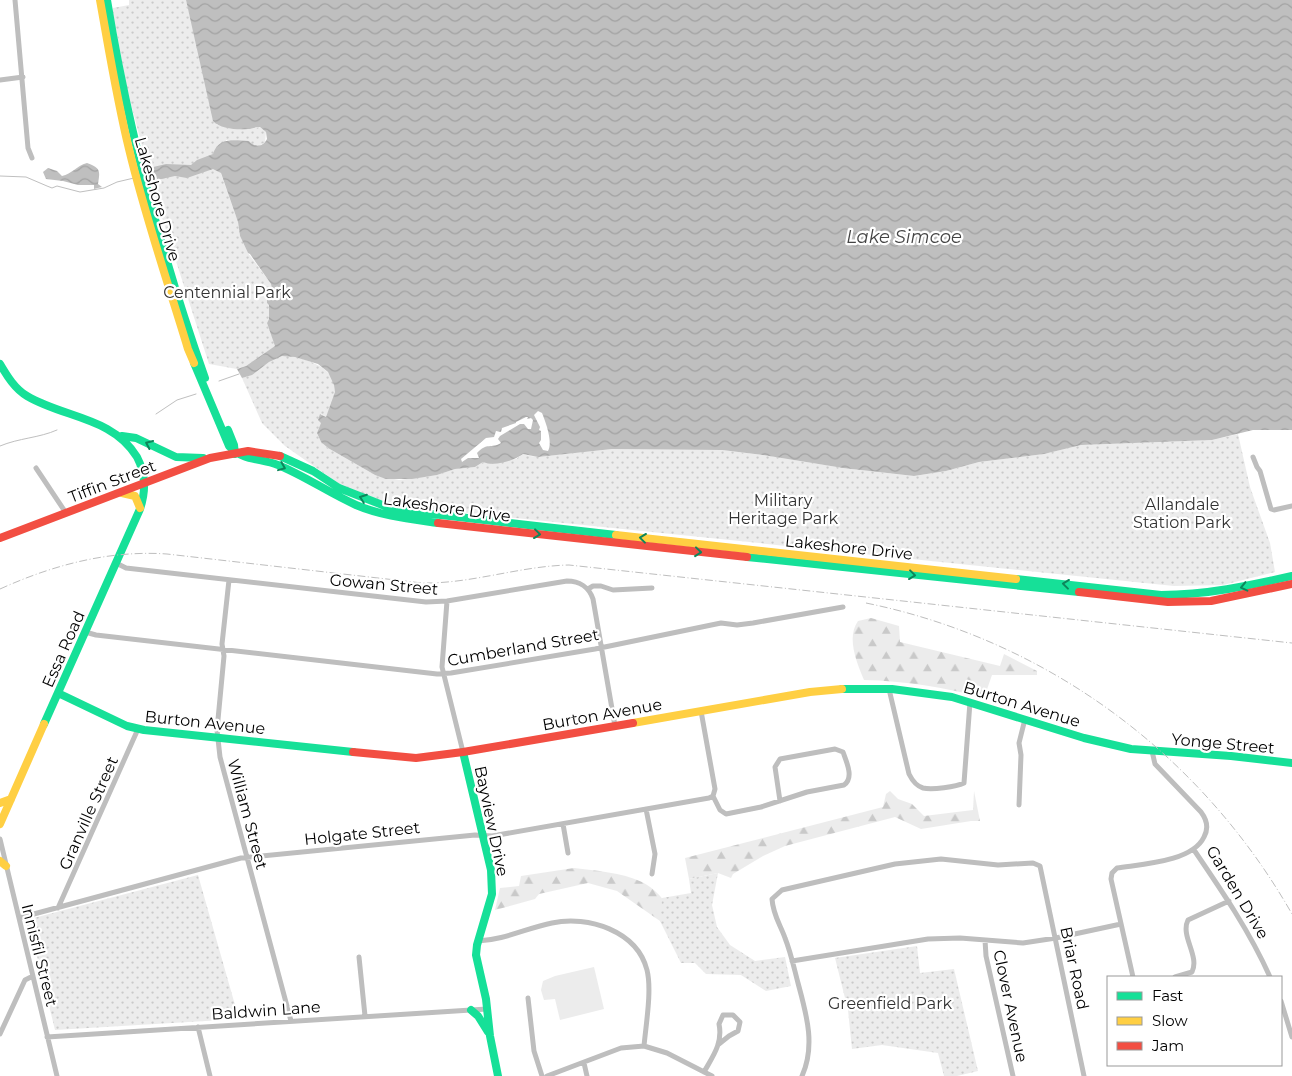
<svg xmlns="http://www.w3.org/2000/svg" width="1292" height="1076" viewBox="0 0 1292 1076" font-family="Montserrat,sans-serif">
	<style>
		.grass { fill: #ececec }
		.forest { fill: url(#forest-firs) }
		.park { fill: url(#park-dots) }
		.water { fill: url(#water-waves); fill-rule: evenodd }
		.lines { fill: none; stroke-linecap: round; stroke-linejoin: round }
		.stream { stroke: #bfbfbf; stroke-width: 1 }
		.street { stroke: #bebebe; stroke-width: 5 }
		.fast { stroke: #16e098; stroke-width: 8 }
		.slow { stroke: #ffcf43; stroke-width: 8 }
		.jam { stroke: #f24e42; stroke-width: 8 }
		.rail { stroke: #bebebe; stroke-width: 1; stroke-dasharray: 8 2.5 1 2.5; stroke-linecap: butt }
		.oneway { stroke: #0d865b }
		.labels { text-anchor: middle; stroke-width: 4.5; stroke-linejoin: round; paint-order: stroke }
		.street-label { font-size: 16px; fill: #000; stroke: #fff }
		.park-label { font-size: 16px; fill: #333; stroke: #fff }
		.water-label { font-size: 18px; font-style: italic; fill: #444; stroke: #fff }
	</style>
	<defs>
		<pattern id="forest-firs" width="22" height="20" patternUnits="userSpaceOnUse" patternTransform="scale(1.25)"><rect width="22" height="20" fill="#ececec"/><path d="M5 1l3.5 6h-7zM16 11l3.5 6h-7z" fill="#c9c9c9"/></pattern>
		<pattern id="park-dots" width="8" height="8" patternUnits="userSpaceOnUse" patternTransform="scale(1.25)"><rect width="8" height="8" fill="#ececec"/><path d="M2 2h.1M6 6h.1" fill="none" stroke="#c9c9c9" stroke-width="1.8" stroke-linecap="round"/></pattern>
		<pattern id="water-waves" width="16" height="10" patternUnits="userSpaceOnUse" patternTransform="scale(1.25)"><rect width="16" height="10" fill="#bfbfbf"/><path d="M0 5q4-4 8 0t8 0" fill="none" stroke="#a2a2a2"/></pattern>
	</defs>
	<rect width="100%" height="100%" fill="#fff"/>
	<path class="grass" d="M594,967L604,1009L560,1020L555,999L544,1000L541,990L543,981L555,976Z"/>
	<path class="forest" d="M871,618L899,626L900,642L1000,666L1004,654L1037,671V675H992L984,698C944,687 905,681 864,680C857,663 846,638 858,621Z
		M890,791L898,799L912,804L924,816L973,810L974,791L980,821H971L921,829L895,817L785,846L763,856L733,874L731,878L718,873L689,879L685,858L883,807L886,794Z
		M574,868C596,871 621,872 642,882C668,895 681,928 690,954L660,921L617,891L588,883L539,894L535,899L495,910L500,888L519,886L521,876Z"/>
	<path class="park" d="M129,0H186L217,125L250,129L260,127L266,132L265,142L259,146L253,145L249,141L226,140L219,168L238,222L240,236L248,253L271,284L273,295L267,303L269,305V319L267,323L276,346L246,366L237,369L209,364L157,202L127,89L116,29C113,23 110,14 113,8L129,5Z
		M288,355C307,360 335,366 335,391C335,399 329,409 326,417L321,414L318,420L322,422L317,433L321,442L328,448L375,475L399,480L437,475L455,469L475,467L483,462L516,459L523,454L530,456L538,457L612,449L722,450L763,455L843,468L914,476L946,471L979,462L1044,454L1081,445L1212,440L1238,434L1250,487L1270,543L1275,572L1223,585L1174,586L400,506L348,490L285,446L262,423L242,378C260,373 269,356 288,355Z
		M718,873L712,905L717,927L730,945L755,961L785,957L791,986L766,991L741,975L706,974L695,963H681L660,921L662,898L691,893L689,879Z
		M198,875L239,1019L55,1030L36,952L30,939L26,920Z
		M917,946L920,973L954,969L978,1071L957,1076H944L938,1053L882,1045L852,1049L848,1010L835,958Z"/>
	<path class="water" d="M186,0H1292V430H1253L1212,440L1081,445L1044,454L979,462L946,471L914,476L843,468L763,455L722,450L612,449L538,457L523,454C513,461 495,467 483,462L475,467L455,469L437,475L412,479H386L375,475L328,448L321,442L317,433L321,423L318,420L320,414L326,417L335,392L334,385L328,372L318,364L295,357L282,356L269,362L252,375L242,378L237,369L246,366L275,346L267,323L269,319V305L267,303V299L273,294L271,284L250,254L248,253L240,236L238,222L221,173L213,169L187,178L175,176L152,181L149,168L166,164L191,165L197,160L213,154C218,137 234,140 249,141C255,148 263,147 267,139L266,132L260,127C255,127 252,129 248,129C238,130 220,129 213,121ZM538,411L542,413C546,423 553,442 548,451L543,450L539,443L541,440V431L539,430L540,427L534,415ZM526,417H528L527,419L531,418L533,420L531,429H528L524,424H520L500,436L498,439L501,443C491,449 487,442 477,453L479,458H468L462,462L461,459L486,438L494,437L496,431L501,432L502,428L516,423V422Z
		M87,163C101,168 100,171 98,184L102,187L94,189V185H78L63,181L46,179L43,172L48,168L57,171L62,176C72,174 76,166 87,163Z"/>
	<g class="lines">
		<path class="stream" d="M0,176L26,177L47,186L52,188L57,186L80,192L104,188L117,182L134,178
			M219,381L239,374
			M156,414L177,400L196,394
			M0,446C19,438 39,438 57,430"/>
		<path class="street" d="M15,0L28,148L32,158
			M0,80L23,77
			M1253,457L1257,467L1260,471L1271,509L1274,510L1292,506
			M36,468L66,513
			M116,563L126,568L426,602L447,601L567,581C579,581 589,587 593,599L615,726
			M229,580L222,644L224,656L217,730L220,757L291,1021
			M588,589L593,586H601L613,590L652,588
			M447,601L442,667L463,752
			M85,632L96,635L437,674L451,673L595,649L721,623L737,625L753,623L843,607
			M889,689L909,774C912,780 916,786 923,788C932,790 956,787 964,783L970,702
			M701,711L715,789L713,796
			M713,796L720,810L726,814L761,807L807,792L844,785C854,778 847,763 843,752L835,749L780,759L775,767L780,801
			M1019,805L1021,755L1019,743L1025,719
			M646,809L655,854L652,874
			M563,824L568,853
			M0,839L57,1076
			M1194,850C1222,891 1250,932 1270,977
			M58,908L138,729
			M19,918L241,858L475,835L492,836L709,798L713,796
			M985,940L986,956L1013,1076
			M478,941C504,940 527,928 552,923C588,915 637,931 647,970C652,990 646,1024 644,1046
			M359,957L365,1016
			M792,961L928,939L960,938L1023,943L1056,938L1121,924
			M1133,977L1111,879L1112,873L1117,868C1142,864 1192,862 1204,837C1209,828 1207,820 1201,812L1155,764L1152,751
			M1175,977L1192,972C1200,956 1180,936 1188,920L1229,901
			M528,998L534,1051L542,1076
			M1281,1001L1292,1037
			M198,1027L210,1076
			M0,1034L25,980L33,976
			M47,1037L487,1009
			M584,1063L587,1076
			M704,1072C713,1056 723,1043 719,1024L723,1015H733L740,1022L738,1031L729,1036L719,1044
			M547,1076L621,1048L644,1046L667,1053L712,1076
			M802,1076C816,1045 806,1013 798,983C794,968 791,953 785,938C780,924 773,915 772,899L782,890L895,864L941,859L998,865L1033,863L1040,866L1084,1076"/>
		<path class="fast" d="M107,0C128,129 161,254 205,378
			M194,363L229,446C243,461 260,458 278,465C305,476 329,493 356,505C382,516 411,519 438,523
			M0,364C7,376 15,389 27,396C64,418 113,417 137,457C146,474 146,491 140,509L44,724
			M228,430L234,445L235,454
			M122,436L136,438L176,457L203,458
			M280,456L313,471L339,488L385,506L406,511L616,535
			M747,557L1079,592
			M1016,579L1161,595C1206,595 1248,586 1292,576
			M842,689H892L952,697L1084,738L1131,749L1231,756L1292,763
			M58,693L127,726L144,730L353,752
			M463,752L491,870L492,894L477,945L476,955L486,999L490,1036L498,1076
			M471,1010L478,1016L488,1032"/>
		<path class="slow" d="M100,0C109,50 117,100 129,149C145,216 168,283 188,349L194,363
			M122,493L135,496L140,508
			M616,535L1016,579
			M633,723L810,692L842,689
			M0,803L11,799
			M0,824L44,724
			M0,861L6,866"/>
		<path class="jam" d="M438,523L747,557
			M0,538L210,458L248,451L280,456
			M1079,592L1168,602L1211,601L1292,584
			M353,752L416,758L463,752L633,723"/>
		<path class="rail" d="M0,589C53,565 109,550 167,554L422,583C471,584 520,566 569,565L1292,643
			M866,603C1047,640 1201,754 1292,914"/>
	</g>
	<defs><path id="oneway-chevron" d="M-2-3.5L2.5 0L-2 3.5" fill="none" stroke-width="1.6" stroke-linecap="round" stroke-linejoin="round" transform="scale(1.25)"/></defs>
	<g class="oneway">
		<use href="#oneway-chevron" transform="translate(149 444) rotate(-155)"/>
		<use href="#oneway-chevron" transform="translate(282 467) rotate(22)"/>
		<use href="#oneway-chevron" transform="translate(363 498) rotate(-160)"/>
		<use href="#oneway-chevron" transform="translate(537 534) rotate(7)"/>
		<use href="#oneway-chevron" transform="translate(643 538) rotate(-173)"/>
		<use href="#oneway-chevron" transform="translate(698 552) rotate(6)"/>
		<use href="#oneway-chevron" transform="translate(912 575) rotate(7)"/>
		<use href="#oneway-chevron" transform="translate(1066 584) rotate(-173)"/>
		<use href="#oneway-chevron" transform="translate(1244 587) rotate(167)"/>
	</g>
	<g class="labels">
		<g class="street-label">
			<text transform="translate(158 199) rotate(74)" y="6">Lakeshore Drive</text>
			<text transform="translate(112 481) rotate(-21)" y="6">Tiffin Street</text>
			<text transform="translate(447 507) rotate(8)" y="6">Lakeshore Drive</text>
			<text transform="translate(849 547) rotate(6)" y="6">Lakeshore Drive</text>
			<text transform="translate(384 584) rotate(5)" y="6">Gowan Street</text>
			<text transform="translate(523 647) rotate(-10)" y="6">Cumberland Street</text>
			<text transform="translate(63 649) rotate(-66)" y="6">Essa Road</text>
			<text transform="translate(1022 704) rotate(17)" y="6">Burton Avenue</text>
			<text transform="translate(602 714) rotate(-10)" y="6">Burton Avenue</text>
			<text transform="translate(205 722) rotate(6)" y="6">Burton Avenue</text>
			<text transform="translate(1223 743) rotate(5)" y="6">Yonge Street</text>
			<text transform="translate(88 813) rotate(-66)" y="6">Granville Street</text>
			<text transform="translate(248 814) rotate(75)" y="6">William Street</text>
			<text transform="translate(492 821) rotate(78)" y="6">Bayview Drive</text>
			<text transform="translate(362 833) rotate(-6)" y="6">Holgate Street</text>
			<text transform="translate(1238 892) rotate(59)" y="6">Garden Drive</text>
			<text transform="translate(40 955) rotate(76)" y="6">Innisfil Street</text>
			<text transform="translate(1075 968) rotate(78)" y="6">Briar Road</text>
			<text transform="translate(1011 1006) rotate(78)" y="6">Clover Avenue</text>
			<text transform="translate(266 1010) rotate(-4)" y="6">Baldwin Lane</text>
		</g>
		<g class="park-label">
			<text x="227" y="298">Centennial Park</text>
			<text x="783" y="506">Military<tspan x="783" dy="18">Heritage Park</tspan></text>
			<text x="1182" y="510">Allandale<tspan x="1182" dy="18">Station Park</tspan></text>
			<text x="890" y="1009">Greenfield Park</text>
		</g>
		<g class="water-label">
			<text x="904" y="243">Lake Simcoe</text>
		</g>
	</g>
	<rect x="1107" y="976" width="175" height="90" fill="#ffffff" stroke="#999999"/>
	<rect x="1117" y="992" width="25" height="8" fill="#16e098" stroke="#999999"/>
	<text x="1152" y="1001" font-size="15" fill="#000000">Fast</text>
	<rect x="1117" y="1017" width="25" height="8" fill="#ffcf43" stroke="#999999"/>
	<text x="1152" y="1026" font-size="15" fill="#000000">Slow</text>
	<rect x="1117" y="1042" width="25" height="8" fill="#f24e42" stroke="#999999"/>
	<text x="1152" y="1051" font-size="15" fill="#000000">Jam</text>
</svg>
